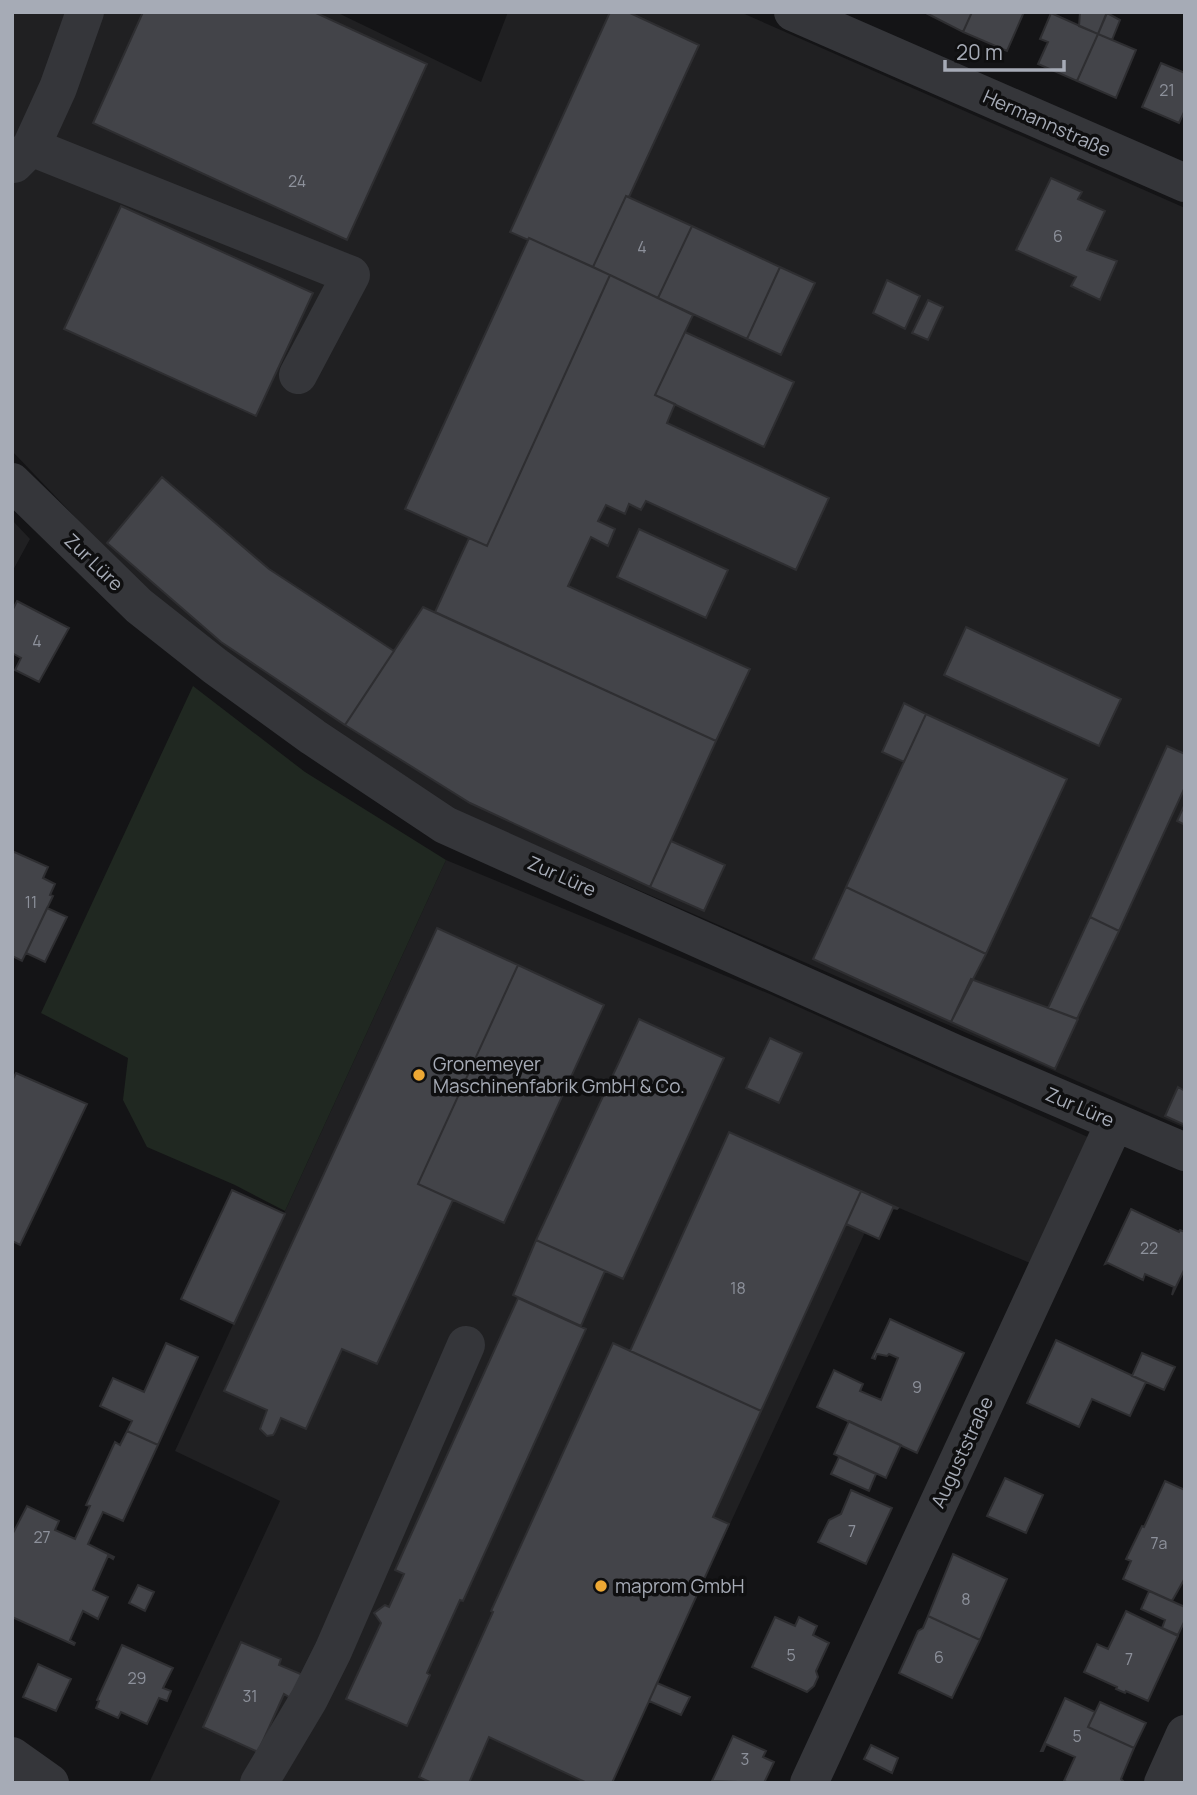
<svg xmlns="http://www.w3.org/2000/svg" width="1197" height="1795" viewBox="0 0 1197 1795" font-family="Manrope,sans-serif">
	<style>
		.built { fill: #202022 }
		.green { fill: #202821 }
		.building { fill: #434449; stroke: #2e2e31; stroke-width: 2 }
		.lines { fill: none; stroke-linecap: round; stroke-linejoin: round }
		.minor { stroke: #35363a; stroke-width: 38 }
		.poi-dot { fill: #eda834; stroke: #0f0f10; stroke-width: 2.5 }
		.labels { text-anchor: middle; stroke-width: 7; stroke-linejoin: round; paint-order: stroke }
		.number-label { font-size: 16px; fill: #8d919b }
		.street-label { font-size: 19px; fill: #a6abb6; stroke: #0f0f10 }
		.poi-label { font-size: 19px; fill: #a6abb6; stroke: #0f0f10; text-anchor: start }
	</style>
	<rect width="100%" height="100%" fill="#141416"/>
	<path class="built" d="M12,12H336L481,82L508,12H740L1185,208V1128L450,808L221,655L142,587L12,451Z
		M12,520L30,539L12,572Z
		M446,860L772,995L1090,1138L1030,1263L880,1200L610,1783H149L280,1501L175,1451Z"/>
	<path class="green" d="M193,686L305,772L446,860L285,1211L235,1185L147,1147L123,1100L128,1058L41,1013Z"/>
	<path class="building" d="M143,12H314L427,64L347,240L93,123Z
		M610,12H628L699,45L629,197L626,196L593,267L529,238L528,240L510,232Z
		M924,12H972L963,32Z
		M972,12H1024L1007,51L963,32Z
		M1107,12L1098,34L1079,26L1080,12Z
		M1051,13L1098,34L1077,81L1038,64L1048,42L1040,39Z
		M1107,13L1120,20L1112,40L1098,34Z
		M1098,34L1136,50L1116,98L1077,81Z
		M1161,63L1185,73V110L1179,123L1142,107Z
		M1051,178L1082,192L1078,199L1105,211L1087,250L1117,261L1100,300L1071,286L1076,277L1016,250Z
		M626,196L692,226L658,298L593,267Z
		M121,206L313,293L256,416L64,329Z
		M692,226L780,267L747,339L658,298Z
		M529,238L610,275L487,546L405,509Z
		M780,267L815,283L781,355L747,339Z
		M610,275L693,315L655,395L675,404L667,423L829,498L796,570L646,501L641,510L629,504L625,514L606,505L598,521L615,529L608,546L591,537L568,586L750,669L716,741L435,612L469,538L487,546Z
		M887,280L920,296L905,329L873,313Z
		M928,300L943,307L928,340L912,333Z
		M685,332L794,382L764,447L655,395Z
		M162,477L269,569L394,651L345,725L221,642L107,543Z
		M639,529L728,570L706,618L617,577Z
		M17,601L69,628L39,682L15,670L21,658L12,653V611Z
		M423,607L716,741L650,887L470,803L345,725Z
		M966,627L1121,699L1099,746L944,675Z
		M904,703L926,714L904,762L882,752Z
		M926,714L1067,779L986,954L846,887Z
		M1167,746L1185,754V787L1119,931L1090,917Z
		M1185,804V825L1177,821Z
		M671,841L725,865L704,911L650,887Z
		M12,851L48,867L43,878L55,884L50,895L53,896L22,961L12,956Z
		M846,887L986,954L951,1022L813,959Z
		M47,908L67,917L45,962L26,953Z
		M1090,917L1119,931L1077,1019L1048,1008Z
		M437,928L518,965L418,1184L453,1200L377,1364L342,1349L306,1429L281,1418L275,1432L273,1435L267,1436L260,1429L267,1410L224,1391Z
		M518,965L604,1005L504,1223L418,1184Z
		M971,979L1078,1019L1055,1069L951,1022Z
		M639,1019L724,1058L623,1279L536,1240Z
		M770,1038L802,1053L779,1103L746,1088Z
		M16,1073L87,1104L20,1245L12,1241V1081Z
		M1178,1087L1185,1091V1125L1165,1116Z
		M729,1132L861,1191L761,1411L630,1351Z
		M232,1190L285,1214L234,1324L181,1299Z
		M861,1191L898,1208L897,1209L893,1208L879,1239L846,1224Z
		M1131,1209L1179,1232L1180,1230L1185,1232V1268L1172,1295L1174,1287L1145,1274L1143,1280L1108,1263L1105,1264Z
		M536,1240L605,1271L581,1326L513,1295Z
		M518,1298L586,1329L463,1601L460,1600L427,1673L430,1675L407,1726L346,1699L381,1623L374,1613L385,1605L389,1607L404,1574L395,1570Z
		M890,1319L964,1353L917,1453L817,1407L834,1370L863,1384L860,1391L881,1400L898,1358L889,1354L887,1356L877,1354L875,1359L872,1358Z
		M1056,1340L1146,1382L1130,1416L1092,1399L1079,1427L1027,1403Z
		M166,1343L198,1357L158,1445L127,1431L132,1421L100,1406L113,1378L144,1392Z
		M613,1343L761,1411L713,1517L729,1524L612,1783H587L489,1737L469,1783H432L419,1777L493,1612L491,1611Z
		M1142,1353L1175,1367L1164,1390L1132,1376Z
		M849,1421L901,1445L886,1478L834,1454Z
		M127,1431L158,1445L123,1521L103,1512L88,1544L114,1557L113,1559L108,1556L93,1590L108,1597L98,1619L83,1611L70,1640L75,1643L74,1645L12,1617V1535L27,1506L59,1521L55,1530L75,1539L90,1506L86,1505L115,1442L120,1445Z
		M839,1457L876,1474L869,1491L831,1474Z
		M1005,1478L1043,1495L1026,1533L987,1516Z
		M1165,1481L1185,1490V1578L1172,1601L1123,1579L1131,1561L1126,1559L1142,1526L1144,1527Z
		M851,1490L892,1508L866,1564L818,1542L829,1520L841,1514Z
		M953,1554L1007,1579L980,1640L928,1616Z
		M138,1585L154,1592L145,1611L129,1603Z
		M1149,1591L1185,1607V1620L1178,1635L1162,1628L1165,1620L1141,1609Z
		M1126,1611L1178,1636L1148,1701L1126,1691L1125,1693L1116,1689L1117,1687L1084,1672L1097,1644L1108,1649Z
		M928,1616L980,1640L952,1698L899,1673L918,1631L923,1628Z
		M775,1617L795,1626L799,1617L817,1626L813,1635L829,1643L816,1671L818,1677L814,1686L807,1692L752,1667Z
		M241,1642L281,1659L279,1665L303,1675L292,1699L284,1694L258,1752L203,1727Z
		M122,1645L173,1668L163,1688L171,1691L167,1701L159,1698L147,1724L121,1712L118,1718L96,1708L99,1701L97,1700Z
		M38,1664L71,1679L56,1711L23,1697Z
		M657,1683L690,1697L681,1715L649,1701Z
		M1065,1698L1095,1712L1088,1727L1134,1748L1121,1779L1125,1783H1069L1064,1781L1075,1757L1046,1744L1043,1751H1041Z
		M1100,1702L1146,1723L1134,1748L1088,1727Z
		M733,1736L766,1751L763,1757L774,1762L764,1783L712,1781Z
		M871,1745L898,1758L892,1773L864,1759Z"/>
	<g class="lines">
		<path class="minor" d="M793,12L1185,183
			M31,147L351,275L298,375
			M14,164L31,147L58,88L85,12
			M12,482L139,606L215,666L313,737L445,825L954,1053L1185,1152
			M12,1756L50,1783
			M259,1783L309,1699L333,1651L466,1345
			M809,1783L1115,1122
			M1163,1783L1185,1734"/>
	</g>
	<g class="poi-dot">
		<circle cx="419" cy="1075" r="7"/>
		<circle cx="601" cy="1586" r="7"/>
	</g>
	<g class="labels">
		<g class="number-label">
			<text x="1167" y="96">21</text>
			<text x="297" y="187">24</text>
			<text x="1058" y="242">6</text>
			<text x="642" y="253">4</text>
			<text x="37" y="647">4</text>
			<text x="31" y="908">11</text>
			<text x="1149" y="1254">22</text>
			<text x="738" y="1294">18</text>
			<text x="917" y="1393">9</text>
			<text x="852" y="1537">7</text>
			<text x="42" y="1543">27</text>
			<text x="1159" y="1549">7a</text>
			<text x="966" y="1605">8</text>
			<text x="791" y="1661">5</text>
			<text x="939" y="1663">6</text>
			<text x="1129" y="1665">7</text>
			<text x="137" y="1684">29</text>
			<text x="250" y="1702">31</text>
			<text x="1077" y="1742">5</text>
			<text x="745" y="1765">3</text>
		</g>
		<g class="street-label">
			<text transform="translate(1047 123) rotate(24)" y="7">Hermannstraße</text>
			<text transform="translate(94 562) rotate(44)" y="7">Zur Lüre</text>
			<text transform="translate(562 876) rotate(24)" y="7">Zur Lüre</text>
			<text transform="translate(1080 1107) rotate(23)" y="7">Zur Lüre</text>
			<text transform="translate(962 1452) rotate(-65)" y="7">Auguststraße</text>
		</g>
		<g class="poi-label">
			<text x="433" y="1071">Gronemeyer<tspan x="433" dy="22">Maschinenfabrik GmbH &amp; Co.</tspan></text>
			<text x="615" y="1593">maprom GmbH</text>
		</g>
	</g>
	<rect width="1197" height="1795" fill="none" stroke="#a6abb6" stroke-width="28"/>
	<path d="M945 60v10h119v-10" fill="none" stroke="#a6abb6" stroke-width="3.5"/>
	<text x="956" y="60" font-size="21" fill="#a6abb6" stroke="#0f0f10" stroke-width="5" paint-order="stroke">20 m</text>
</svg>
